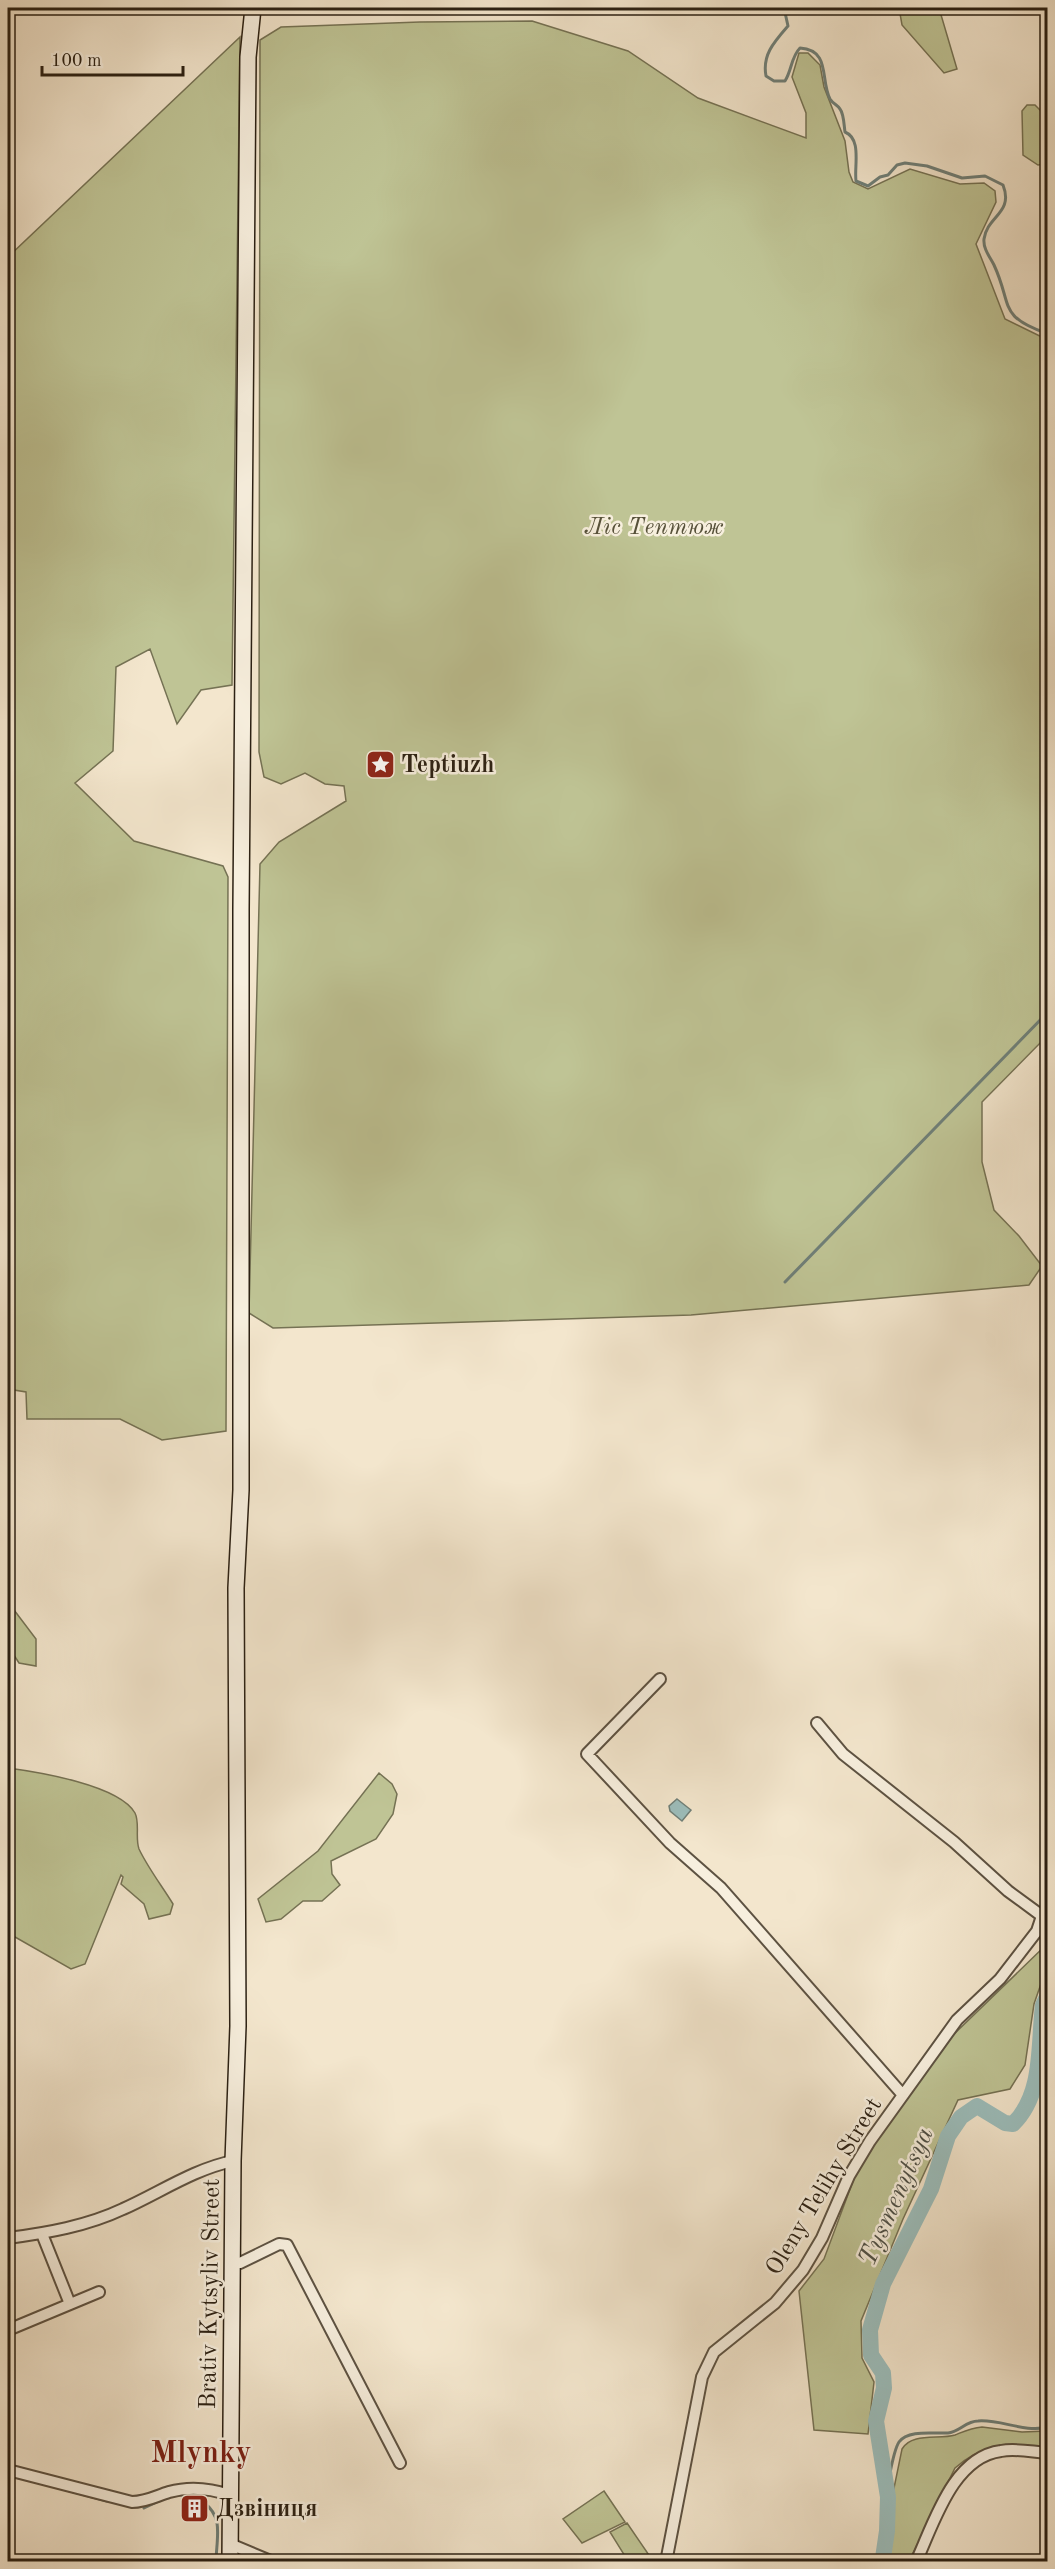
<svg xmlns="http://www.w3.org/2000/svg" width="1055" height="2569" viewBox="0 0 1055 2569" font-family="'Old Standard TT',serif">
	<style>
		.green { fill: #bfc495; stroke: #757254; stroke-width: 1.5 }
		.water { fill: #9cbebc; stroke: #6f7f78; stroke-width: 1.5 }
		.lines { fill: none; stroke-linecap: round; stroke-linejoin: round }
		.stream { stroke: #6f7f78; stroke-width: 3 }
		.river { stroke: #9cbebc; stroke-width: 16 }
		.street-casing { stroke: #5d5242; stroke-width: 14 }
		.secondary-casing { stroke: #2b2013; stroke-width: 18 }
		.street { stroke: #f7efde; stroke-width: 10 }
		.secondary { stroke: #f7efde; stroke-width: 15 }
		.labels { text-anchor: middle; stroke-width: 5; stroke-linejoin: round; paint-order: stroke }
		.park-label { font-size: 24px; font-style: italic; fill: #57513a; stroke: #f7efde }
		.poi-label { font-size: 24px; font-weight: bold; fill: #2b2013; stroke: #f7efde; text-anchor: start }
		.street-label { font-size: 24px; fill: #2b2013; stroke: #f7efde }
		.water-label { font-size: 26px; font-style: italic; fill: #4d4f46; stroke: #f7efde }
		.district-label { font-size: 30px; font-weight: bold; fill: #7a1f14; stroke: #f7efde }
	</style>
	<rect width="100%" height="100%" fill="#f3e6cd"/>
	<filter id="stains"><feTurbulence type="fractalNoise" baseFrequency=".00333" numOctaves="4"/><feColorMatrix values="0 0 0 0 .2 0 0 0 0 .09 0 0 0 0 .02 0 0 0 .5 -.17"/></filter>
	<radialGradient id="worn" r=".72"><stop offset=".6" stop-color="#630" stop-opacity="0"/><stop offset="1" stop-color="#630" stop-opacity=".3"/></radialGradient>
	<path class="green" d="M899,8H939L957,69L944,73L902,25Z
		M532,21L628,51L698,98L806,138V113L792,77L799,53H808L820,65L824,87L845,141L849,172L853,182L868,189L910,169L960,184L984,183L995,191L996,202L976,244L1005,319L1048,340L1047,1036L982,1102V1162L994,1210L1019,1236L1042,1266L1029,1285L691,1315L273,1328L249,1313L260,864L279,842L346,801L344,786L325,784L305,773L281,784L264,777L259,752L260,40L281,27L420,22Z
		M240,37L232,685L201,690L177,724L150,649L116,667L113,751L75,783L134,841L223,866L228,877L226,1431L162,1440L120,1419H27L26,1392L8,1389V257Z
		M1027,105H1035L1041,111L1047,154L1045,164L1038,165L1023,155L1022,111Z
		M8,1602L36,1639V1666L19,1663L8,1646Z
		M8,1768C38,1772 119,1785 135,1813C140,1823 135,1838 139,1849C148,1868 162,1886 173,1904L170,1914L149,1919L144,1904L121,1884L123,1877L121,1875L85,1964L71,1969L8,1933Z
		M379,1773L392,1784L397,1794L393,1814L376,1839L331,1861L332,1874L340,1885L322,1901H303L281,1919L266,1922L258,1899L318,1851Z
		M1047,1944V1970L1044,1975L1034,2004L1025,2065L1010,2089L958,2100L903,2219L861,2321L862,2358L874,2382L868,2434L814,2430L799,2291L824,2259L862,2157L951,2037Z
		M982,2427L1022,2432L1047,2431V2448C1010,2445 985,2441 955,2468L909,2561L889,2562L894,2488L902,2449C912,2432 939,2440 955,2435C965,2431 971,2428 982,2427Z
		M604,2491L625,2522L582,2543L563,2519Z
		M627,2523L653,2561H628L610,2532Z"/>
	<path class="water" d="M677,1799L691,1810L682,1821L670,1811L669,1806Z"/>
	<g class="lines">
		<path class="stream" d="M784,8L788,26C774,42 762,55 766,76L774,81H785C792,70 791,57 800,48C831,50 820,80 830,99C833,104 838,105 840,109C844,114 844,126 845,132C862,139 854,166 856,181L868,186L880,177L888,175L897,165L905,163L927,166L962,178L985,176L1003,185C1014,213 987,216 984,239C983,249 990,257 994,265C1013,306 997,316 1048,334
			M785,1282L1048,1012
			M887,2487C890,2476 893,2451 899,2442C908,2429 935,2434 948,2433C959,2432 966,2421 978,2421C1001,2419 1024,2433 1048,2427
			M59,2488L107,2501
			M179,2495C196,2494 214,2506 217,2523C219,2535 216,2550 216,2562
			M144,2508L159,2501"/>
		<path class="river" d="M880,2562L883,2558L887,2531L888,2497L876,2421L884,2388L883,2373L871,2355L870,2330L883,2284L931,2189L948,2136L961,2117L977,2106L1005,2123L1013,2124C1044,2094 1038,2044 1043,2005L1048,1995"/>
		<defs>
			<path id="street" d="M660,1679L587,1754L670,1843L721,1888L902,2094
				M817,1723L843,1754L954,1842L1008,1891L1042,1916
				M42,2234L70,2304
				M8,2238C47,2233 87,2226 123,2209C159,2193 194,2169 233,2161
				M233,2263H240L279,2244L287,2245L400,2463
				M8,2330L99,2292
				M8,2470L132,2502C146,2502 156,2496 169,2492C190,2486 209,2488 230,2495
				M230,2544L273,2562
				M666,2562L702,2377L714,2352L775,2303L803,2270L822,2238L849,2176L870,2141L957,2020L1000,1979L1037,1931L1042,1916L1048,1909
				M916,2562C934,2523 953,2457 1001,2451C1016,2448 1032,2452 1048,2453"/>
			<path id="secondary" d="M230,2562L233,2161L238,2026L236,1588L241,1490V910L248,57L253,8"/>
		</defs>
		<use href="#street" class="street-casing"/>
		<use href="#secondary" class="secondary-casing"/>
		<use href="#street" class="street"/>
		<use href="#secondary" class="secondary"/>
	</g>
	<defs>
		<symbol id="sight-square" viewBox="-11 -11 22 22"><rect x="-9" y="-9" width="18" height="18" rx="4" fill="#8f2418" stroke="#f7efde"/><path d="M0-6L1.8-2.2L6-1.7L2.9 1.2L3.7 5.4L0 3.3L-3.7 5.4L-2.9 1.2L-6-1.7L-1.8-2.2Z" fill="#fff"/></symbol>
		<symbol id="building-square" viewBox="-11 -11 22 22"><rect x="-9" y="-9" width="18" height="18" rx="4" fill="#8f2418" stroke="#f7efde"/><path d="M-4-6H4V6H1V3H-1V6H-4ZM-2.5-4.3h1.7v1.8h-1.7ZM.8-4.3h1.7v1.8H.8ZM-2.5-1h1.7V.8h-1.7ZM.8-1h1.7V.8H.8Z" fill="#fff"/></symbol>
	</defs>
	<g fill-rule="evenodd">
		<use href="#sight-square" x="364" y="748" width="33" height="33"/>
		<use href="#building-square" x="178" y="2492" width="33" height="33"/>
	</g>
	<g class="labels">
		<g class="park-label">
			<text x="654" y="534">Ліс Тептюж</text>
		</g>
		<g class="poi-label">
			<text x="401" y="772">Teptiuzh</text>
			<text x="216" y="2516">Дзвіниця</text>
		</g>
		<g class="street-label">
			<text transform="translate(823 2186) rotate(-59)" y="8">Oleny Telihy Street</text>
			<text transform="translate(209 2294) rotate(-89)" y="8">Brativ Kytsyliv Street</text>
		</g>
		<g class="water-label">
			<text transform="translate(895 2196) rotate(-66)" y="9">Tysmenytsya</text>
		</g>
		<g class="district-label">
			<text x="201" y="2462">Mlynky</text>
		</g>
	</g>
	<rect width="1055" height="2569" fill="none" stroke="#f3e6cd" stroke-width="30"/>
	<rect x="9" y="9" width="1037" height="2551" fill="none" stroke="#2b2013" stroke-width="3"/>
	<rect x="15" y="15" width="1025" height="2539" fill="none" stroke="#2b2013" stroke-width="1.5"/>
	<path d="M42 66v9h141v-9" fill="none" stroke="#2b2013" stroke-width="3"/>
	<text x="51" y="66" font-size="18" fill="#2b2013" stroke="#f7efde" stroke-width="4.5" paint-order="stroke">100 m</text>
	<rect width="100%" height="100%" filter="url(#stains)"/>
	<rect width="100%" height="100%" fill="url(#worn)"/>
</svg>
